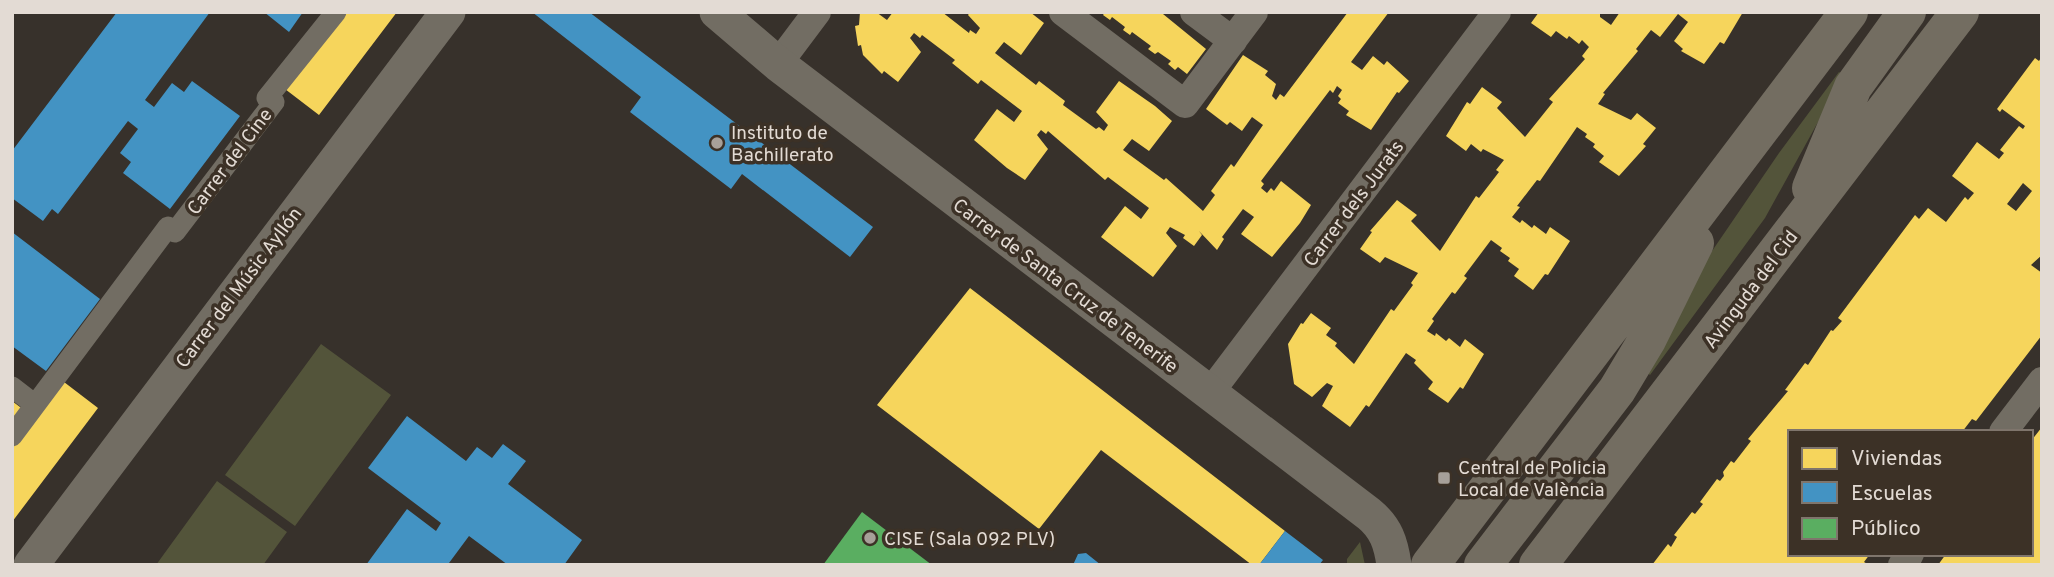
<svg xmlns="http://www.w3.org/2000/svg" width="2054" height="577" viewBox="0 0 2054 577" font-family="Overpass,sans-serif">
	<style>
		.green { fill: #53543a }
		.homes { fill: #f6d55c; fill-rule: evenodd }
		.schools { fill: #4393c3 }
		.public { fill: #5aae61 }
		.lines { fill: none; stroke-linecap: round; stroke-linejoin: round }
		.pedestrian { stroke: #726d63; stroke-width: 21 }
		.minor { stroke: #726d63; stroke-width: 28 }
		.tertiary { stroke: #726d63; stroke-width: 35 }
		.primary { stroke: #736d61; stroke-width: 38 }
		.poi-dot { fill: #a7a099; stroke: #3c3126; stroke-width: 2.5 }
		.labels { text-anchor: middle; stroke-width: 7; stroke-linejoin: round; paint-order: stroke }
		.poi-label { font-size: 19px; fill: #e3dbd4; stroke: #3c3126; text-anchor: start }
		.street-label { font-size: 19px; fill: #e3dbd4; stroke: #3c3126 }
	</style>
	<rect width="100%" height="100%" fill="#37312b"/>
	<path class="green" d="M1839,72L1844,75L1765,218L1650,375L1645,371L1710,254L1779,153Z
		M321,344L391,395L295,526L225,475Z
		M217,481L287,532L263,565H156Z
		M1360,542L1365,565H1347V559Z"/>
	<path class="homes" d="M343,12H397L319,115L285,89Z
		M860,12H876L887,20L893,12H942L969,33L970,30L976,34L980,28L968,15L970,12H1030L1044,23L1021,55L1004,42L995,53L1036,85L1039,81L1065,101L1063,105L1096,129L1099,127L1104,131L1108,125L1096,112L1119,81L1155,106L1172,121L1149,151L1132,139L1123,150L1164,180L1166,178L1203,211L1215,195L1211,191L1231,164L1234,167L1263,125L1252,117L1242,131L1230,122L1227,125L1206,109L1243,55L1268,71L1265,75L1276,84L1272,96L1276,100L1280,94L1284,97L1348,12H1389L1351,62L1362,70L1373,56L1384,65L1387,61L1409,81L1399,93L1397,92L1371,130L1346,115L1349,111L1338,103L1341,99L1338,96L1342,90L1337,86L1333,93L1330,90L1261,181L1264,184L1261,188L1267,193L1271,188L1274,191L1281,181L1311,205L1300,223L1272,257L1241,234L1254,217L1243,209L1222,237L1224,239L1217,250L1199,231L1202,235L1194,246L1183,238L1185,235L1170,227L1166,233L1177,246L1153,277L1101,237L1125,206L1141,219L1149,208L1108,177L1105,180L1048,131L1046,134L1041,130L1037,135L1048,149L1025,180L1007,168L974,140L997,109L1014,122L1022,111L981,80L978,84L952,63L955,60L922,35L920,38L914,33L910,38L921,52L898,82L884,71L882,74L863,55L861,45L858,46L855,26L859,25Z
		M1105,12L1163,14L1206,49L1187,74L1178,67L1175,70L1168,64L1171,61L1158,52L1155,54L1148,49L1151,46L1132,32L1130,35L1123,30L1125,27L1112,17L1110,20L1103,15Z
		M1539,12H1600V17L1611,25L1620,12H1743L1724,44L1720,42L1704,64L1681,51L1683,49L1674,41L1688,22L1678,14L1660,37L1651,30L1636,49L1638,51L1603,93L1605,94L1598,104L1631,120L1637,113L1656,128L1643,144L1646,146L1619,176L1599,162L1604,156L1593,147L1595,144L1585,137L1587,134L1577,127L1540,181L1537,180L1517,206L1520,207L1512,217L1520,223L1522,220L1532,228L1534,225L1546,234L1550,227L1570,241L1548,275L1545,274L1533,290L1514,276L1519,269L1508,261L1510,258L1500,251L1502,248L1491,240L1464,276L1467,278L1455,294L1452,292L1432,319L1434,321L1427,331L1435,336L1436,333L1446,341L1449,338L1460,347L1465,339L1484,354L1463,389L1460,387L1448,403L1428,389L1433,382L1414,363L1416,360L1406,353L1369,407L1366,405L1350,427L1322,406L1333,386L1327,383L1312,397L1294,384L1288,344L1301,323L1303,324L1311,313L1331,328L1326,335L1337,343L1335,346L1354,364L1391,309L1394,311L1413,285L1411,283L1418,273L1385,257L1380,263L1360,249L1372,232L1370,231L1397,200L1417,215L1411,221L1440,251L1476,196L1479,198L1499,172L1496,170L1504,160L1483,149L1481,152L1471,144L1466,151L1446,136L1467,102L1470,104L1482,87L1502,102L1497,108L1525,137L1553,102L1549,99L1585,59L1582,56L1589,47L1582,40L1579,44L1569,36L1567,39L1556,31L1551,37L1531,23Z
		M2042,56V255L2031,265L2042,273V335L1976,421L1972,419L1962,432H1790V554H1870L1864,562L1869,565H1652L1668,544L1671,547L1677,537L1674,535L1692,512L1695,514L1703,504L1700,502L1717,479L1720,481L1724,476L1723,472L1731,461L1734,463L1751,441L1748,439L1788,391L1785,390L1805,363L1808,365L1831,330L1833,331L1842,321L1838,318L1915,215L1919,219L1928,208L1946,222L1965,197L1968,200L1974,193L1952,176L1977,142L1999,159L2004,153L2000,150L2019,126L2023,129L2025,126L2002,109L2000,112L1997,109L2035,58L2039,61ZM2023,183L2032,191L2016,211L2007,204Z
		M970,288L1285,531L1259,565H1252L1101,450L1039,529L877,405Z
		M64,382L98,408L12,522V447Z
		M12,401L28,413L12,435Z
		M2042,427V565H1938L1946,554H2031V441Z"/>
	<path class="schools" d="M117,12H210L145,100L154,107L172,83L184,92L192,81L240,116L170,209L123,173L131,162L120,153L138,129L128,121L58,214L52,209L43,221L12,198V151Z
		M264,12H303L289,32Z
		M532,12H589L873,227L850,257L742,174L731,189L630,112L641,97Z
		M12,232L100,299L46,371L12,346Z
		M407,416L466,461L477,447L492,458L503,444L526,461L508,484L582,540L564,565H508L469,536L449,563L451,565H366L407,509L436,531L441,523L368,468Z
		M1285,531L1323,560L1319,565H1259Z
		M1086,553L1101,565H1073L1078,554Z"/>
	<path class="public" d="M862,512L932,565H823Z"/>
	<g class="lines">
		<path class="pedestrian" d="M12,387L34,404
			M12,436L168,227L175,232L274,102L267,98L336,12"/>
		<path class="minor" d="M1063,12L1185,104L1254,12
			M1194,12L1233,41
			M778,64L817,12
			M1209,394L1497,12
			M2003,432L2042,381
			M1902,565L1910,554"/>
		<path class="tertiary" d="M717,12L778,64L1369,514C1386,528 1391,543 1394,565
			M31,565L448,12"/>
		<path class="primary" d="M1811,188L1853,87L1907,12
			M1430,565L1849,12
			M1483,565L1617,390L1647,340L1695,243
			M1538,565L1960,12"/>
	</g>
	<g class="poi-dot">
		<circle cx="717" cy="143" r="7"/>
		<rect x="1437" y="471" width="14" height="14" rx="3.5"/>
		<circle cx="870" cy="538" r="7"/>
	</g>
	<g class="labels">
		<g class="poi-label">
			<text x="731" y="139">Instituto de<tspan x="731" dy="22">Bachillerato</tspan></text>
			<text x="1458" y="474">Central de Policia<tspan x="1458" dy="22">Local de València</tspan></text>
			<text x="884" y="545">CISE (Sala 092 PLV)</text>
		</g>
		<g class="street-label">
			<text transform="translate(229 161) rotate(-53)" y="7">Carrer del Cine</text>
			<text transform="translate(1353 203) rotate(-53)" y="7">Carrer dels Jurats</text>
			<text transform="translate(1066 285) rotate(37)" y="7">Carrer de Santa Cruz de Tenerife</text>
			<text transform="translate(238 287) rotate(-53)" y="7">Carrer del Músic Ayllón</text>
			<text transform="translate(1750 289) rotate(-53)" y="7">Avinguda del Cid</text>
		</g>
	</g>
	<rect width="2054" height="577" fill="none" stroke="#e3dbd4" stroke-width="28"/>
	<rect x="1788" y="430" width="245" height="126" fill="#3c3126" stroke="#7f756c" stroke-width="2"/>
	<rect x="1802" y="448" width="35" height="21" fill="#f6d55c" stroke="#7f756c" stroke-width="2"/>
	<text x="1851" y="465" font-size="21" fill="#e3dbd4">Viviendas</text>
	<rect x="1802" y="482" width="35" height="21" fill="#4393c3" stroke="#7f756c" stroke-width="2"/>
	<text x="1851" y="500" font-size="21" fill="#e3dbd4">Escuelas</text>
	<rect x="1802" y="518" width="35" height="21" fill="#5aae61" stroke="#7f756c" stroke-width="2"/>
	<text x="1851" y="535" font-size="21" fill="#e3dbd4">Público</text>
</svg>
